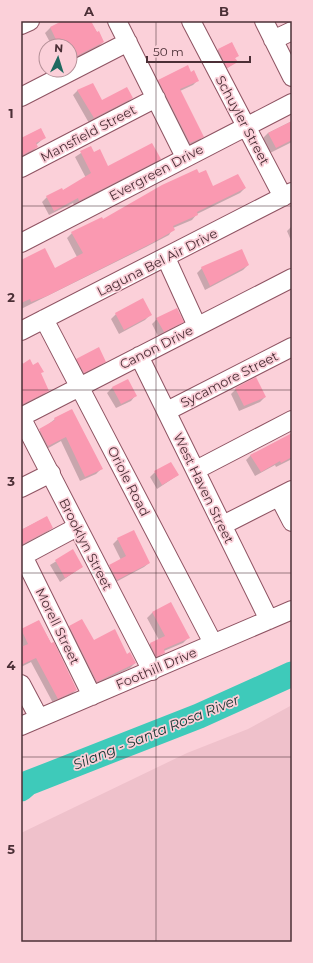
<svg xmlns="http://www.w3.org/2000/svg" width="313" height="963" viewBox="0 0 313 963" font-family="Montserrat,sans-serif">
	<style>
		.built { fill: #efc1cb }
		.shadow { fill: #0003 }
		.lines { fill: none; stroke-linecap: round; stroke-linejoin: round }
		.river { stroke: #3ecaba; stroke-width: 25 }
		.building { fill: #fa99b1 }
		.minor-casing { stroke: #8e5362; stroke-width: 20 }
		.minor { stroke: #fff; stroke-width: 18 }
		.grid { fill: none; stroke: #4b2f36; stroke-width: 1; stroke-opacity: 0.55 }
		.labels { text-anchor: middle; stroke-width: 3.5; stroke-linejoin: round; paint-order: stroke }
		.street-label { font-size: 13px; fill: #4b2f36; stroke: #fbd0d9 }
		.water-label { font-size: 14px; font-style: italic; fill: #173430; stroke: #fbd0d9 }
		.neatline { fill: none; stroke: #4b2f36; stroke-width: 1.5 }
		.grid-label { font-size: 13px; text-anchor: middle; font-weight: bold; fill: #4b2f36 }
	</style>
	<rect width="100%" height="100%" fill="#fbd0d9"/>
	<path class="built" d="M292,705V942H21V833L187,753L248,729Z"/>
	<path class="shadow" d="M64,21H90L103,42L98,47L70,62V46H52L45,33L50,28Z
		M231,44L237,56L234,59L236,62L222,72L213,55L218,50Z
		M190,73L198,80L193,85L180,91L202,137L198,142L185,147L154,85L159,80Z
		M78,90L101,101L132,98L127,103L89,123L73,95Z
		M292,121V142L270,153L263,138L268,133Z
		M44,138L36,145L37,147L32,152L21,158V139Z
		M90,147L93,153L108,168L160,159L155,164L74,205L73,203L49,215L42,202L47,197L62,191L86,178L75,157Z
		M199,174L213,187L245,188L240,193L197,214L192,220L173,228L169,235L146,247L21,309V261L55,269L77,257L67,238L72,233L103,221Z
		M292,226V243L287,231Z
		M248,265L243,270L205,290L197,273L202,268Z
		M116,314L150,315L145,320L119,334L111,319Z
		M157,319L182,322L177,327L158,336L152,324Z
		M77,359L105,361L100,366L79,377L72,364Z
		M21,360L23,364L33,366L40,374L48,390L43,395L21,407Z
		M112,388L135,396L131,401L116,408L107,393Z
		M236,389L265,397L260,402L239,411L231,394Z
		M55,419L101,469L96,474L80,481L61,441L43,451L35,435Z
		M292,436V459L276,467L275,465L255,476L246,460L251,455Z
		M155,472L178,475L157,489L150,477Z
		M47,517L52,528L47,532L21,547V530Z
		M118,539L149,563L144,567L112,584L105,571L121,560L113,544Z
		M73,551L82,567L60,582L50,565Z
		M171,604L188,638L183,643L164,651L159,657L151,661L145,649L150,644L159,640L147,618L152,613Z
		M39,621L76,690L71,695L53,703L31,662L21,667V648H23L21,631Z
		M70,627L93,641L135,663L130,668L92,686L65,632Z"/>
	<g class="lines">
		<path class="river" d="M21,789L28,783L199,716L292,674"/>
	</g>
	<path class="building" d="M62,21H91L97,32L99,31L104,42L71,59L70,46H59L50,27Z
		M232,42L239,56L235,58L238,62L227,68L218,49Z
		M188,65L191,72L194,70L199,81L180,89L204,137L190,143L158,80Z
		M93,83L102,100L127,87L133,98L94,118L77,90Z
		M292,121V140L276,148L268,133Z
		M41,128L46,138L36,143L38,147L21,156V138Z
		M152,143L161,159L79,201L78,198L54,211L46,196L62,188L63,190L91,173L80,151L91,146L94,152L100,149L108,166Z
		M197,169L199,173L206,170L213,186L238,174L246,188L197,212L198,215L173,226L175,230L152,243L47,296L31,302L30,299L21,303V260L45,248L55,268L83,253L71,232L102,217L103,219L162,185Z
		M242,249L249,265L210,286L201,267Z
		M143,298L152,315L124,330L115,313Z
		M177,308L184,322L164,332L156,318Z
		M99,347L106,362L84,373L76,359Z
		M30,359L33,365L38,362L44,372L41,373L49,391L21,405V365Z
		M256,377L266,397L244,406L235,388Z
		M128,379L137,396L121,404L112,387Z
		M72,409L103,469L85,477L66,437L48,446L39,429L55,420L54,418Z
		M292,433V457L281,463L280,461L261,472L250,455Z
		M171,462L179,475L162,485L154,471Z
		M47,516L53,528L21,545V530Z
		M134,530L150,563L117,580L109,565L126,556L117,538Z
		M73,549L83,567L65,578L55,560Z
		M171,602L190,638L164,649L165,653L156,657L150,643L165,636L152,612Z
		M82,619L94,640L115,629L127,654L130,652L136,663L97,682L69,626Z
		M39,620L51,643L54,642L77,690L58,699L36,658L21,665V647L28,644L21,629Z"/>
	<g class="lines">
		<defs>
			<path id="minor" d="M117,21L185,157
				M191,21L283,197
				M264,21L292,77
				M21,25L30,21
				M273,40L292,31
				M21,97L128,42
				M21,168L156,98
				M21,243L292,103
				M166,258L197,326
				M44,319L213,643
				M21,331L292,192
				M139,356L269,620
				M167,411L292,347
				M21,417L292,278
				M21,417L152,671
				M196,470L292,420
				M21,488L51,473
				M279,497L292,522
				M223,525L292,490
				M23,556L92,696
				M21,557L77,527
				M21,684L39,718
				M21,726L292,610"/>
		</defs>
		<use href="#minor" class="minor-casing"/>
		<use href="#minor" class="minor"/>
	</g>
	<path class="grid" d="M156,21V942M21,206H292M21,390H292M21,573H292M21,757H292"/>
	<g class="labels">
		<g class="street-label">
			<text transform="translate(243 120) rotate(62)" y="5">Schuyler Street</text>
			<text transform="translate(88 133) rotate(-28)" y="5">Mansfield Street</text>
			<text transform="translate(156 172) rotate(-28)" y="5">Evergreen Drive</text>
			<text transform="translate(157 262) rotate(-27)" y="5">Laguna Bel Air Drive</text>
			<text transform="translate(156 347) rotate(-27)" y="5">Canon Drive</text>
			<text transform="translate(229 379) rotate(-27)" y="5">Sycamore Street</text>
			<text transform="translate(129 481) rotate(63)" y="5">Oriole Road</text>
			<text transform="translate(204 488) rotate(64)" y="5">West Haven Street</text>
			<text transform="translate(86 544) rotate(63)" y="5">Brooklyn Street</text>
			<text transform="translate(58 626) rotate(64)" y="5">Morell Street</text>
			<text transform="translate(156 668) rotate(-23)" y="5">Foothill Drive</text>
		</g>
		<g class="water-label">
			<text transform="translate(156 732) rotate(-22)" y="5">Silang - Santa Rosa River</text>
		</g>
	</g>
	<rect width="313" height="963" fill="none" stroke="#fbd0d9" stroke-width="44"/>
	<g transform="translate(58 58) rotate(4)"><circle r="19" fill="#fbd0d9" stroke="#b59098"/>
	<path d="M0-3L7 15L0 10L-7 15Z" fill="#1f6960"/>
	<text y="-6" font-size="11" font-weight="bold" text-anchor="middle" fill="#4b2f36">N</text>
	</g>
	<path d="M147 56v6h103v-6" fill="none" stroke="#4b2f36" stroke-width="2"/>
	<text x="153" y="56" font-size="12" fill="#4b2f36" stroke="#fbd0d9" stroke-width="3" paint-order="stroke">50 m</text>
	<rect x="22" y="22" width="269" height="919" class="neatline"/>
	<g class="grid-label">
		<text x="89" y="16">A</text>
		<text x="224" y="16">B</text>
		<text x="11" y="118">1</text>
		<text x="11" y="302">2</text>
		<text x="11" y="486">3</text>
		<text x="11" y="670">4</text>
		<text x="11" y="854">5</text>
	</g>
</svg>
